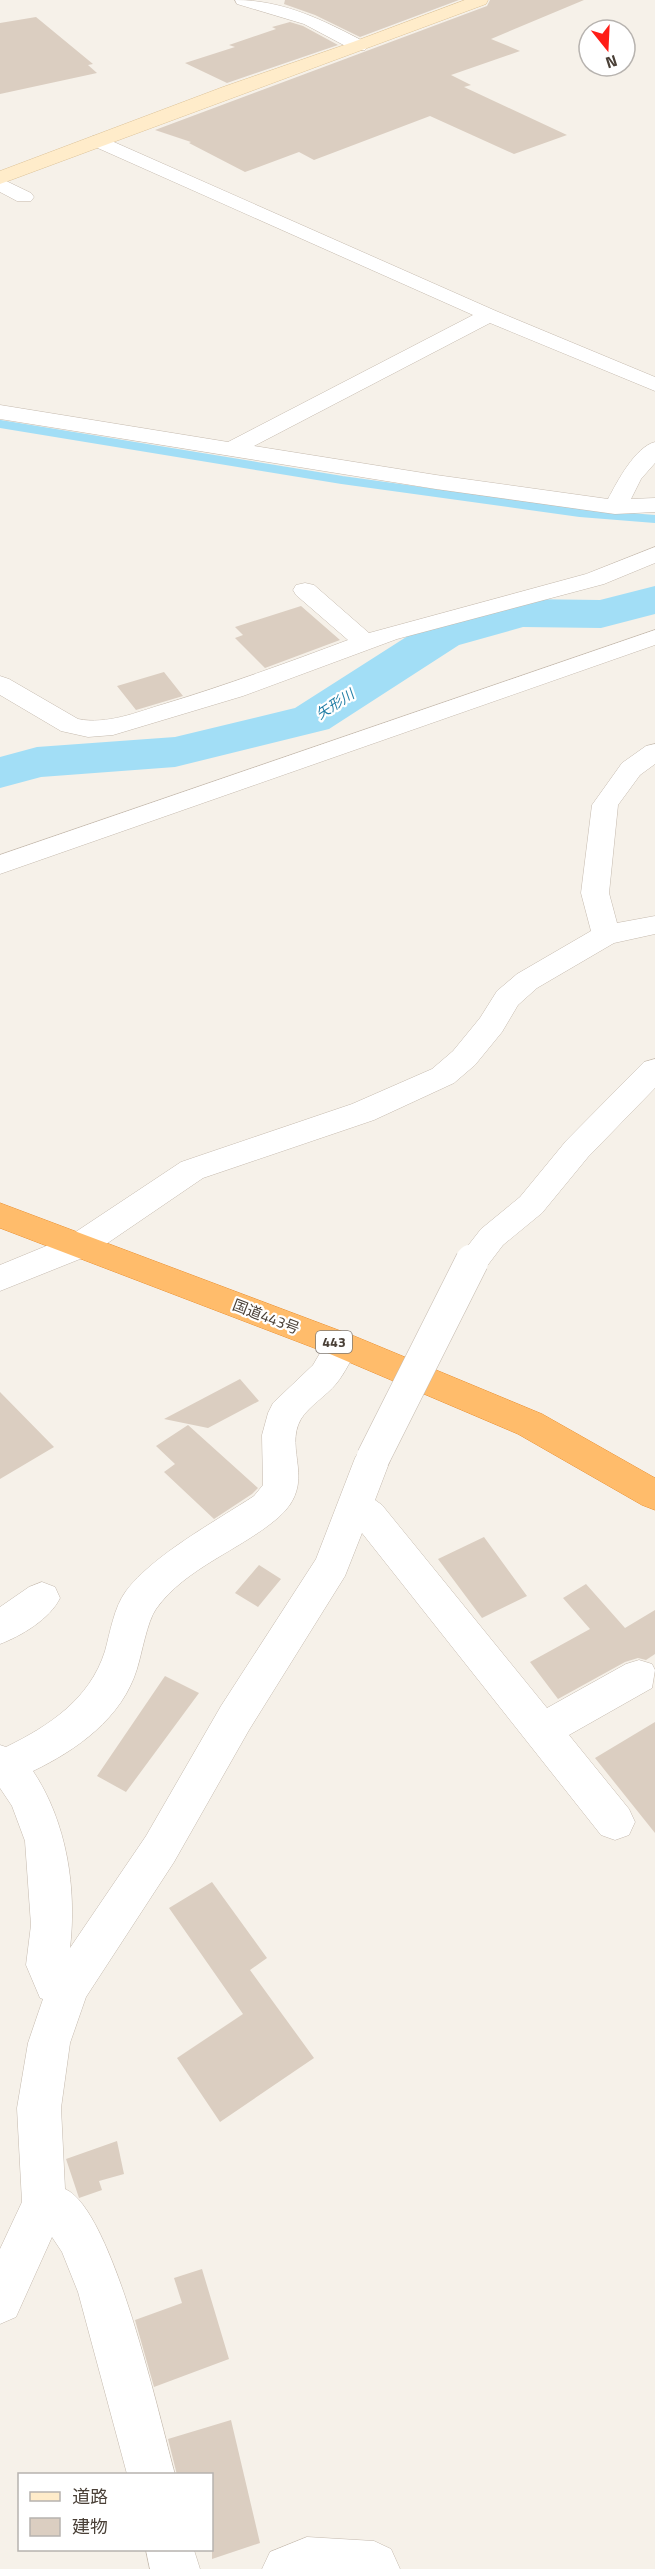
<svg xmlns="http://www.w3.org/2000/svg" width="655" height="2569" viewBox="0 0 655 2569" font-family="'Titillium Web','Noto Sans JP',sans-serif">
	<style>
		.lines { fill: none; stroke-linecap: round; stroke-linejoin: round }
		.stream { stroke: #a2def6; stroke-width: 8 }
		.river { fill: #a2def6; fill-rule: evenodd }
		.building { fill: #dbcec1 }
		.street-casing { stroke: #c5baae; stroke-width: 1 }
		.secondary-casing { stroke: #dcc298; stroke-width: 1 }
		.highway-casing { stroke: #e98f30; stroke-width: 1 }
		.street { fill: #fff; fill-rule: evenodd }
		.secondary { fill: #ffecca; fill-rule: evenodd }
		.highway { fill: #ffbc6b; fill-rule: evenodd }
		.street-bridge-casing { stroke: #c5baae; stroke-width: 34; stroke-linecap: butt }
		.street-bridge { stroke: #fff; stroke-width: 33 }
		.labels { text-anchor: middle; stroke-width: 4.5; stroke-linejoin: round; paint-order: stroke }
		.far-water-label { font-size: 14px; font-style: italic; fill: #237fa6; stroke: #fff }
		.shield { fill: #fff; stroke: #807973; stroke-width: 1.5 }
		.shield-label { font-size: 14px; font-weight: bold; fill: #4a4037 }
		.street-label { font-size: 15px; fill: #4a4037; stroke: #fff }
	</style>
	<rect width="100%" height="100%" fill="#f6f1e9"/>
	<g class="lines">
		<path class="stream" d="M0,424L342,480L580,513L655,519"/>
		<path class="river" d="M655,586V614L601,628L523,627L459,645L329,729L175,767L41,777L0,788V757L37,747L175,737L295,708L425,625L521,599L600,600Z"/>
	</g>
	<path class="building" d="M285,0H459L360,37L315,15L284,4Z
		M490,0H584L491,39L520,51L451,75L471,85L464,87L567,135L514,154L430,116L314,160L299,152L245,172L189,143L191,142L155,130L487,6Z
		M36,17L93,64L88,65L97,73L0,94V23Z
		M290,22L303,26L338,45L227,83L185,63L235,47L229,45L276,29L272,27Z
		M301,606L340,640L265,668L235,638L243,635L235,627Z
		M164,672L183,696L136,710L117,686Z
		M240,1379L259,1401L208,1428L164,1419Z
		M0,1392L54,1447L0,1479Z
		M188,1425L258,1488L252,1494L214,1519L164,1472L175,1464L156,1446Z
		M484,1537L527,1596L482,1618L438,1559Z
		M259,1565L281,1579L258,1607L235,1593Z
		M586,1584L625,1628L655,1610V1654L646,1660L638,1658L625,1662L558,1699L530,1662L590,1629L563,1598Z
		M165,1676L199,1693L126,1792L97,1776Z
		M655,1722V1833L595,1758Z
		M212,1882L267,1958L250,1970L314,2058L220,2122L177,2058L243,2014L169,1908Z
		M117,2141L124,2174L99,2181L102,2190L79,2198L66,2159Z
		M202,2269L229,2359L154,2387L135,2320L182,2303L174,2278Z
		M231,2420L260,2543L212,2559V2475H177L168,2439Z"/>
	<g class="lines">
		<defs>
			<path id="street" d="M235,0C283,0 323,20 365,42L368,46L365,50H353L304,24L237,4Z
				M98,135L496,311L655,377V391L490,323L254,446L436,475L608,499C617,482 635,447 655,442V463L641,479L631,499L655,498V512L615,514L436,489L0,419V405L228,442L473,315L91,145L89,141L91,137Z
				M0,178L31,193L34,197L31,201H17L0,192Z
				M655,547V563L604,584L397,639L243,696L113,735L88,737L61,731L0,695V676L9,679L78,719C107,725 137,712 164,704C226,685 287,663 348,640L296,595L293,590L296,585L305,583L314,585L369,633L586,574Z
				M655,630V645L0,874V855Z
				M655,744V764L640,775L618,805L609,893L617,923L655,916V934L614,943L537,988L518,1005L502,1032L475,1065L454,1083L374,1120L203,1178L90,1255L0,1291V1265L68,1237L181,1162L352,1104L432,1069L453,1051L480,1018L497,991L517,974L591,931L581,893L592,805L622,763L646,746Z
				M655,1059V1088L588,1157L542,1213L503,1245L484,1270L472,1273L460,1270L456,1261L481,1229L520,1197L566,1141L644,1062Z
				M342,1332L354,1336L359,1345C352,1358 345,1373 336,1384C326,1396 309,1406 301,1419C283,1450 318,1482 279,1517C241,1550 186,1567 156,1609C147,1622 142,1653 137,1669C122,1718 77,1750 33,1771C67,1822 77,1889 70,1948L146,1836L221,1706L316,1559L355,1458L361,1448L373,1444L385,1448L391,1458L375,1500L382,1505L547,1708L626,1664L639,1660L652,1664L655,1670L652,1688L569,1735L629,1809L635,1822L629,1835L615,1840L601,1835L362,1533L345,1576L249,1730L174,1862L86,1997L70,2043L61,2108L65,2189C113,2209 160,2420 175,2474H127L78,2292L62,2252L52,2237L16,2317L0,2324V2249L22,2202L17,2108L28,2043L43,1999L40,1998L26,1965L31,1925L25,1841L12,1806L0,1788V1745L6,1747C49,1726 90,1699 105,1651C110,1633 114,1607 126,1591C153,1555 216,1521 254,1496L263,1485L262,1435L268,1413L273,1403L313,1365L330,1336Z
				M42,1582L55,1587L60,1598C50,1619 21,1636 0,1644V1607L29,1587Z
				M307,2537L374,2541L391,2549L400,2569H262L270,2552Z
				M146,2550H194L200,2569H150Z"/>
			<path id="secondary" d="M465,0H488L486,4L0,184V171L223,87L353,42Z"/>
			<path id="highway" d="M0,1203L354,1336L542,1414L655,1478V1510L642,1505L518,1434L330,1354L0,1228Z"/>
		</defs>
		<use href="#street" class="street-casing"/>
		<use href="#secondary" class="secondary-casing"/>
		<use href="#highway" class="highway-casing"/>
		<use href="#street" class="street"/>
		<use href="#secondary" class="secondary"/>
		<use href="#highway" class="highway"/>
		<defs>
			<path id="street-bridge" d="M373,1458L472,1261"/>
		</defs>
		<use href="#street-bridge" class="street-bridge-casing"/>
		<use href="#street-bridge" class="street-bridge"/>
	</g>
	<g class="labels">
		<g class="far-water-label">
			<text transform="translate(335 704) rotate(-33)" y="5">矢形川</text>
		</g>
		<rect class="shield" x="316" y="1331" width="36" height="22" rx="4.5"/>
		<g class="shield-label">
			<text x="334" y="1347">443</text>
		</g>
		<g class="street-label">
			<text transform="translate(266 1317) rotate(21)" y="5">国道443号</text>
		</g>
	</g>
	<rect x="18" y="2473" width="195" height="78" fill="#ffffff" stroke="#b7b3af" stroke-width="1.5"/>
	<rect x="30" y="2492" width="30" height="9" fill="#ffecca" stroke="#b7b3af" stroke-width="1.5"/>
	<text x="72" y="2503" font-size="18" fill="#4a4037">道路</text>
	<rect x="30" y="2518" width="30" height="18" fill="#dbcec1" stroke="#b7b3af" stroke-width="1.5"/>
	<text x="72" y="2533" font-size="18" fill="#4a4037">建物</text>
	<g transform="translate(607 48) rotate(162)"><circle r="28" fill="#ffffff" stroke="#b7b3af" stroke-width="1.5"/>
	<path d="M0-4.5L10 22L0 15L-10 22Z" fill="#ff1e17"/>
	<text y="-9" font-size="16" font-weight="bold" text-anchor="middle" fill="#4a4037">N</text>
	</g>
</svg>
